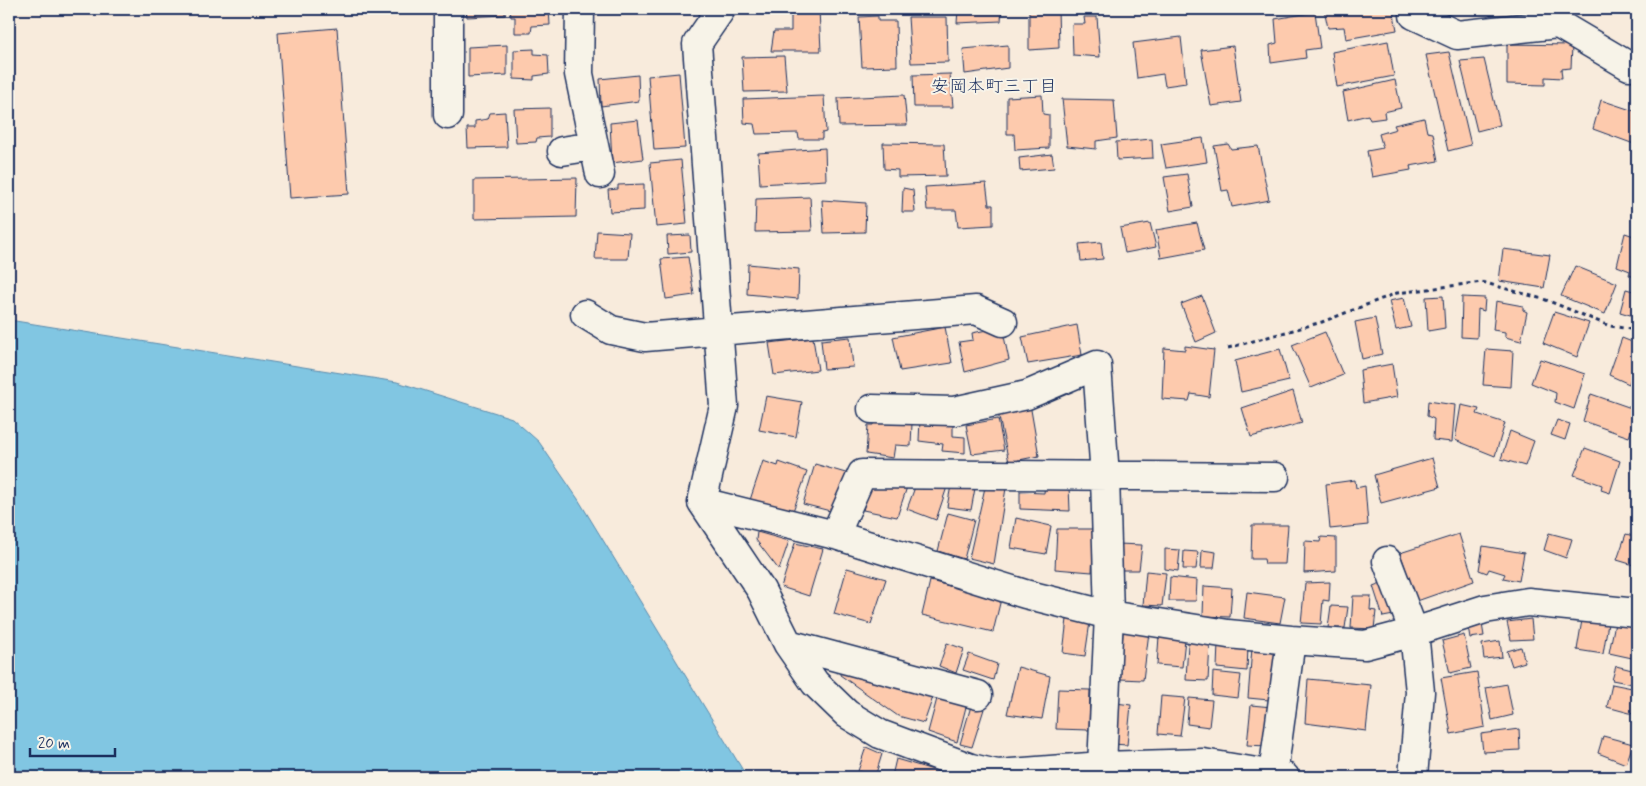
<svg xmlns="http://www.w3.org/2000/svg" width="1646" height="786" viewBox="0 0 1646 786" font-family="Mynerve,'Klee One',sans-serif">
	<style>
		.water { fill: #81c6e2; stroke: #588aad }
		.building { fill: #fdcaad; stroke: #1b2f5e }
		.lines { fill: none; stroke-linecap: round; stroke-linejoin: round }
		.minor-casing { stroke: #1b2f5e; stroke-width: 31 }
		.path { stroke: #1b2f5e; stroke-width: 3; stroke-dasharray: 4 4; stroke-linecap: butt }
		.minor { stroke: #f7f3e8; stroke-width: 28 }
		.labels { text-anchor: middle; stroke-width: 4; stroke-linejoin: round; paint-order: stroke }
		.neighbourhood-label { font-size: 18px; fill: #1b2f5e; stroke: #f7f3e8 }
	</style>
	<rect width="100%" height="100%" fill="#f8ebdc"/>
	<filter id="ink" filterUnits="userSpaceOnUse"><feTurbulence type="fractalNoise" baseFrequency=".02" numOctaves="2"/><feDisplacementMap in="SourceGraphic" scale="10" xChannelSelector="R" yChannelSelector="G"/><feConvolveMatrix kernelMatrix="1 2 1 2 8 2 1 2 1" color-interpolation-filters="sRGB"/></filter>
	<g filter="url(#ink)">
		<path class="water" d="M9,320L397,382L512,418L539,442L578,499L747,777H9Z"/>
		<path class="building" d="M466,9H505V15L467,17Z
			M510,9H549L550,25L532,26L531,33H515V17H511Z
			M791,9H819L821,51H771L774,31H791Z
			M958,9H1002L1001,21L957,23Z
			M1029,9H1058L1059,48L1029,50Z
			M1324,9H1393L1397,30L1346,39L1344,27L1328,28Z
			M1533,9H1597V14L1534,10Z
			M1315,12L1320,48L1305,50L1306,58L1271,63L1270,45L1277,43L1275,19Z
			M878,16V21H896L897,66L862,67L859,17Z
			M908,17H947L948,62L911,63Z
			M1084,17H1097L1100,57L1073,55L1072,24H1085Z
			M337,28L349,194L290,198L278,33Z
			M1181,37L1186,83L1165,86L1163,74L1137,78L1133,43Z
			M1388,41L1394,76L1337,87L1332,52Z
			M1507,44L1572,45L1571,68L1561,69L1562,78L1545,77V85L1507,84Z
			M507,45V75L468,77V47Z
			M1008,45V68L965,74L963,49Z
			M1233,46L1241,102L1211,106L1201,50Z
			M534,49V54L548,55L549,74L534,76V80L514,79V50Z
			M1449,52L1471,145L1448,151L1426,55Z
			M784,56L787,91L744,92L742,57Z
			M1484,59L1500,125L1477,131L1460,61Z
			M679,73L685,148L654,150L648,76Z
			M950,74L953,107H914L913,75Z
			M638,75L639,101L601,106L600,79Z
			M1395,80L1401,108L1384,112L1385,118L1370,120L1368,115L1348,120L1343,92Z
			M904,95L907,125L839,126L838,98Z
			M1042,95L1043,114L1049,115V148L1015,150L1014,134H1007V97Z
			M824,96L826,132L822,133V139H799L798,133L756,134L754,124L744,123L743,99Z
			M1062,99L1114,100L1117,138L1096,141V149L1067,146Z
			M1601,100L1637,112V133L1634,144L1593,129Z
			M550,108V137L537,138L536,142L516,143L514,109Z
			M505,112L507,147L468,148L467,128H475V121L488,119L490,113Z
			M1424,118L1427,132L1433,133L1438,161L1410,166L1411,170L1372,177L1367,151L1383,148L1379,134L1396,129L1394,125Z
			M638,120L643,159L612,163L610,123Z
			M1203,138L1207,162L1166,168L1161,144Z
			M1152,139L1153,158L1117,160L1116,142Z
			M883,143L944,144L946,176L898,177V170L884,169Z
			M1228,144L1231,149L1258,146L1269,200L1232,207L1228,190L1222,191L1214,146Z
			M825,148L826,180L760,184L758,153Z
			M1052,154L1054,168L1020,171L1019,158Z
			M681,160L687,224L656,227L650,163Z
			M1187,174L1193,207L1170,211L1164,177Z
			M577,178L576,217L474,219V180Z
			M986,183L989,205H993V225L958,227L956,210H927L925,187Z
			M644,184V210L610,212L608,190L618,189V185Z
			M903,188L913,190L915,212H902Z
			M810,197L812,231L755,232L756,199Z
			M822,200L866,203L865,232L824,233Z
			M1150,223L1156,247L1125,253L1120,228Z
			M1197,223L1204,250L1161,258L1156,230Z
			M597,231L630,233L628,259H595Z
			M1625,233L1637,237V278L1629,275L1630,271L1617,266Z
			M690,235L691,252L668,254L667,236Z
			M1101,242L1103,259L1081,261L1079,244Z
			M1503,249L1550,255L1544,288L1499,281Z
			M688,257L694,295L666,299L661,259Z
			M748,264L799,269L798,299L747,294Z
			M1575,266L1617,283L1605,314L1561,296Z
			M1626,289L1637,292V317L1620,312Z
			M1202,296L1216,333L1196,342L1181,304Z
			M1443,296L1445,328L1428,331L1426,297Z
			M1462,297L1485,298L1484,311L1478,309L1477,338L1461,337Z
			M1404,298L1411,327L1396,330L1389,301Z
			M1496,301L1523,306V310L1527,312L1521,341L1505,337V332L1493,330Z
			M1554,312L1589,323L1577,357L1543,343Z
			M1375,318L1382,354L1362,359L1355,322Z
			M1077,325L1082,355L1028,364L1022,337Z
			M945,327L952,363L900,371L893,337Z
			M1002,327L1009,360L965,372L959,342L973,340L972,333Z
			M1325,332L1343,375L1311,388L1292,345Z
			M850,337L853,367L824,369L821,340Z
			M813,338L818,370L774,375L769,343Z
			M1622,338L1637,344V360L1629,384L1609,375Z
			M1185,346L1214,350L1209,397L1191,394L1189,401L1162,399L1164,348L1185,350Z
			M1280,349L1289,381L1241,392L1235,361Z
			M1486,349L1513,351L1511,387L1483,385Z
			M1540,359L1585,374L1574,409L1555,402L1556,393L1531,383Z
			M1392,364L1397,397L1363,403L1360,370Z
			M1293,391L1302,423L1251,437L1242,408Z
			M1591,394L1637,410V415L1629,437L1583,421Z
			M766,396L802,402L796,437L759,430Z
			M1428,401L1455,405L1452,442L1433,440L1434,419L1427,416Z
			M1030,404L1039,456L1009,462L998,413Z
			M1461,405L1479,409L1477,414L1505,423L1495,456L1455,440Z
			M920,419H953V436L965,437V453L942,451L943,444L919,441Z
			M998,419L1004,450L972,454L966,425Z
			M874,420L912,423L911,446L895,445L893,458L866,454L868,425H873Z
			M1557,420L1570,424L1565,440L1551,435Z
			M1510,431L1534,441L1525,466L1501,459Z
			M1585,448L1620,461L1610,493L1601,490L1602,485L1574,475Z
			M1432,458L1440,487L1381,503L1374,475Z
			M763,461L778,466L779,462L807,472L793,511L789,509L785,515L750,500Z
			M815,464L849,474L838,513L803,504Z
			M872,479L907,487L897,517L863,510Z
			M918,479L947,487L936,520L907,509Z
			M952,480L976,483L971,510L947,507Z
			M1355,480L1356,488L1365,486L1368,525L1330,529L1326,484Z
			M986,483L1006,488L994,564L969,558Z
			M1045,483L1069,486L1070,511L1020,509V492L1044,493Z
			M948,513L974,520L964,559L938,551Z
			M1016,518L1051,526L1046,554L1011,548Z
			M1252,525H1288L1285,564H1265L1264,559H1251Z
			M1057,529H1094L1092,572L1055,569Z
			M757,532L789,541L779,570L756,540Z
			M1549,533L1572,539L1566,558L1544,550Z
			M1459,534L1474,581L1417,601L1400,553Z
			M1626,534L1637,537V566L1617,560Z
			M1321,537L1336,538V571L1304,573L1305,541L1320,542Z
			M795,543L823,549L809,596L781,587Z
			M1118,544L1142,545L1139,570H1118Z
			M1483,546L1524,553L1519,581L1503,578L1505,574L1489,569L1487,573L1479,570Z
			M1165,549L1180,550L1178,571L1165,569Z
			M1202,550L1216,552L1214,568H1201Z
			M1184,551L1198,552L1196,569H1183Z
			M847,568L886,579L871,624L834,614Z
			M1146,571L1166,573L1162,606L1143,605Z
			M1170,577L1197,580L1196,601H1169Z
			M1389,580L1399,614L1383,617L1373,586Z
			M930,581L1001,599L993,632L922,615Z
			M1330,582L1329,601L1323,600L1321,624L1301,623L1305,583Z
			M1204,586L1232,588L1230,617L1203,616Z
			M1247,592L1285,597L1280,623L1244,618Z
			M1353,596H1371L1370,610L1376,611L1374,629L1351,628Z
			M1331,606L1348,607L1345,628H1328Z
			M1583,614L1609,617L1603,654L1577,650Z
			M1616,618L1637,622V636L1632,658L1609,653Z
			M1067,619L1090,622L1085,656L1063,653Z
			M1531,619L1533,639L1511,640L1507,622Z
			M1482,624L1484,636L1470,638L1468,626Z
			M1123,631L1149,632L1143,680L1120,679Z
			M1464,635L1471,668L1450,673L1442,641Z
			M1159,636L1185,639L1182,667L1157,665Z
			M1500,641L1502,657L1484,659L1482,644Z
			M1188,642L1210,643L1208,681L1186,680Z
			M947,643L964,649L956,673L939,666Z
			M1218,643L1248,646L1247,671L1217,668Z
			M1521,647L1525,662L1512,666L1507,651Z
			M1252,648L1279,651L1269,700L1248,698Z
			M969,654L997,664L993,680L963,670Z
			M842,665L934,694L924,723L898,716L840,675Z
			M1616,666L1636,671L1633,684L1612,680Z
			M1018,667L1050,676L1042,719L1007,714Z
			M1213,672L1241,675L1238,698L1212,695Z
			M1477,672L1485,727L1451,734L1441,678Z
			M1308,679L1371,685L1366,731L1305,723Z
			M1507,684L1513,715L1492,720L1486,688Z
			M1612,684L1637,689V715L1607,707Z
			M1058,689L1090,690L1089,730L1056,729Z
			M938,695L967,703L957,742L928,732Z
			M1161,696L1185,698L1180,736L1158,734Z
			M1189,698L1212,700L1209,727L1187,724Z
			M1116,703L1131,705L1127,745L1113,744Z
			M1251,705L1272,707L1267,746L1247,745Z
			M971,706L984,709L972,747L960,744Z
			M1519,729L1520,750L1483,752L1481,734Z
			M1603,736L1633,744L1626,764L1598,753Z
			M866,747L882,754L875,777L858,771Z
			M896,759L957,777H894L892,776Z"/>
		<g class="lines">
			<defs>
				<path id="minor" d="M580,9L579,74L600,174
					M721,9L697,44L724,406L702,502L761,590L788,644L815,683L847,714L880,734L971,768L997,774L1102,766L1203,763L1285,777
					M1414,9V15L1457,35L1558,24L1629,66L1637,65
					M448,115V9
					M562,151L594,146
					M585,314L611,330L645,337L976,310L1003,322
					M872,409L954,411L1027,395L1097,365L1105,476L1109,615L1102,766
					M702,502L835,535L1025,594L1109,615L1228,634L1291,640L1365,645L1414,632L1485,609L1528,602L1637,613
					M835,535L862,474L1275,477
					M1387,561L1414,632L1420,692L1413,777
					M788,644L978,695
					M1273,774L1291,640"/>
			</defs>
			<use href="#minor" class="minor-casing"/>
			<path class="path" d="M1228,348L1322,322L1397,293L1482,282L1546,300L1610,326L1637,330"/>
			<use href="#minor" class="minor"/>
		</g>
	</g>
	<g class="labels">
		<g class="neighbourhood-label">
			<text x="994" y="92">安岡本町三丁目</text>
		</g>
	</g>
	<rect width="1646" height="786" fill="none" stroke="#f7f3e8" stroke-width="30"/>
	<rect x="15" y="15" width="1616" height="756" fill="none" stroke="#1b2f5e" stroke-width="2" filter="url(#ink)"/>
	<path d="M30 748v8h85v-8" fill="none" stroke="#1b2f5e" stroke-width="2.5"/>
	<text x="38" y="748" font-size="15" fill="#1b2f5e" stroke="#f7f3e8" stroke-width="4" paint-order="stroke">20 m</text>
</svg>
